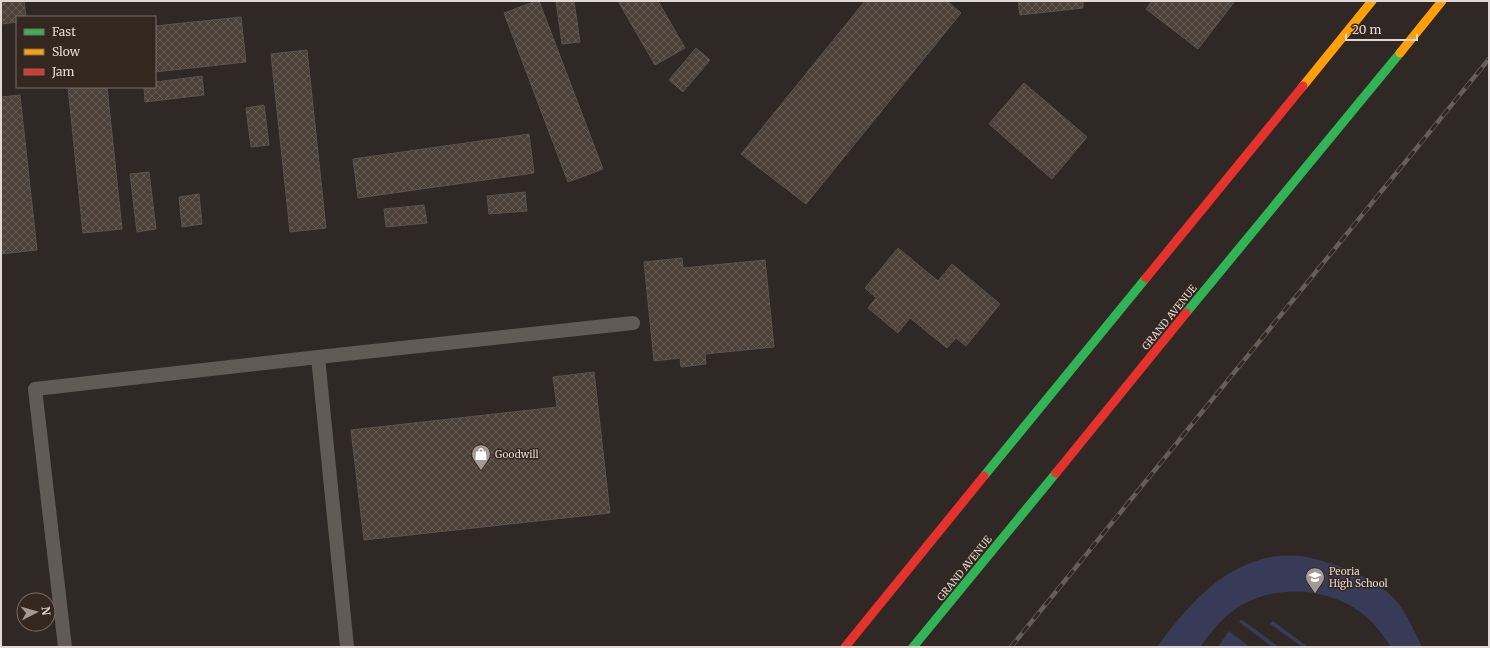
<svg xmlns="http://www.w3.org/2000/svg" width="1490" height="648" viewBox="0 0 1490 648" font-family="Merriweather,serif">
	<style>
		.pitch { fill: #373b57 }
		.building { fill: url(#building-cross-hatch); stroke: #58534f }
		.lines { fill: none; stroke-linecap: round; stroke-linejoin: round }
		.lane { stroke: #615a55; stroke-width: 14 }
		.fast { stroke: #30b455; stroke-width: 9 }
		.slow { stroke: #ff9f0a; stroke-width: 9 }
		.jam { stroke: #e5322d; stroke-width: 9 }
		.rail-casing { stroke: #655e5b; stroke-width: 4.5 }
		.rail { stroke: #34271f; stroke-width: 3; stroke-dasharray: 9; stroke-linecap: butt }
		.labels { text-anchor: middle; stroke-width: 3; stroke-linejoin: round; paint-order: stroke }
		.street-label { font-size: 10px; fill: #e1d8d3; stroke: #34271f }
		.poi-label { font-size: 10px; fill: #e1d8d3; stroke: #34271f; text-anchor: start }
	</style>
	<defs>
		<pattern id="building-cross-hatch" width="8" height="8" patternUnits="userSpaceOnUse"><rect width="8" height="8" fill="#4c4139"/><path d="M0 0l8 8M0 8l8-8" fill="none" stroke="#665c55"/></pattern>
	</defs>
	<rect width="100%" height="100%" fill="#2f2824"/>
	<path class="pitch" d="M1302,556C1333,562 1379,578 1399,604C1408,617 1415,632 1422,647H1391C1382,633 1370,618 1356,609C1319,585 1265,585 1230,613C1218,623 1209,635 1200,647H1157C1186,608 1215,572 1265,558C1276,555 1290,556 1302,556Z
		M1241,619L1279,647H1272L1239,622Z
		M1273,621L1308,647H1302L1270,624Z
		M1229,631L1250,647H1218Z"/>
	<path class="building" d="M1,1H24L26,17H17V22L1,24Z
		M536,1H539L603,169L568,182L504,13Z
		M556,1H574L580,42L562,44Z
		M618,1H658L685,48L655,65Z
		M865,1H947L961,13L806,204L741,154Z
		M1018,1H1083V8L1020,15Z
		M1152,1H1235L1198,49L1146,9Z
		M241,17L246,62L155,72V26Z
		M696,48L710,60L683,92L669,80Z
		M307,50L326,228L290,232L271,54Z
		M202,76L204,95L145,102L144,87H155V82Z
		M1024,83L1087,137L1052,179L989,124Z
		M68,87H107L122,229L83,233Z
		M20,95L37,250L1,254V97Z
		M264,105L269,145L251,147L246,108Z
		M529,134L534,173L358,198L353,159Z
		M149,172L156,229L137,232L130,174Z
		M525,192L527,211L489,214L487,196Z
		M199,194L202,224L182,227L179,197Z
		M424,205L427,223L386,227L384,209Z
		M898,248L938,281L952,264L1000,304L966,346L956,338L947,348L910,318L898,333L868,308L876,298L865,288Z
		M682,258L683,268L765,260L774,347L705,354L706,364L681,367L680,358L654,361L644,262Z
		M594,372L610,513L364,540L351,430L557,407L553,377Z"/>
	<g class="lines">
		<path class="lane" d="M65,647L35,389L318,357
			M347,647L318,357L633,323"/>
		<path class="fast" d="M1186,313L1400,53
			M984,476L1146,278
			M913,647L1056,473"/>
		<path class="slow" d="M1400,53L1442,1
			M1303,86L1372,1"/>
		<path class="jam" d="M1146,278L1303,86
			M1056,473L1186,313
			M845,647L984,476"/>
		<defs>
			<path id="rail" d="M1011,647L1489,59"/>
		</defs>
		<use href="#rail" class="rail-casing"/>
		<use href="#rail" class="rail"/>
	</g>
	<defs>
		<symbol id="shop-pin" viewBox="-11 -11 22 30"><path d="M0 17L-7.5 6A9.5 9.5 0 1 1 7.5 6Z" fill="#a39a96" stroke="#34271f"/><path d="M-5-2.5h2.3a2.7 3.5 0 0 1 5.4 0H5L5.5 6h-11ZM-1.5-2.5h3a1.5 2.3 0 0 0-3 0Z" fill="#fff"/></symbol>
		<symbol id="school-pin" viewBox="-11 -11 22 30"><path d="M0 17L-7.5 6A9.5 9.5 0 1 1 7.5 6Z" fill="#a39a96" stroke="#34271f"/><path d="M0-5L7-2L0 1L-7-2ZM-4 1L0 2.5L4 1V4Q0 6-4 4Z" fill="#fff"/></symbol>
	</defs>
	<g fill-rule="evenodd">
		<use href="#shop-pin" x="470" y="443" width="22" height="30"/>
		<use href="#school-pin" x="1304" y="566" width="22" height="30"/>
	</g>
	<g class="labels">
		<g class="street-label">
			<text transform="translate(1169 317) rotate(-51)" y="4">GRAND AVENUE</text>
			<text transform="translate(964 568) rotate(-51)" y="4">GRAND AVENUE</text>
		</g>
		<g class="poi-label">
			<text x="495" y="458">Goodwill</text>
			<text x="1329" y="575">Peoria<tspan x="1329" dy="12">High School</tspan></text>
		</g>
	</g>
	<rect width="1490" height="648" fill="none" stroke="#e1d8d3" stroke-width="4"/>
	<rect x="16" y="16" width="140" height="72" fill="#34271f" stroke="#796e67"/>
	<rect x="24" y="29" width="20" height="6" fill="#30b455" stroke="#796e67"/>
	<text x="52" y="36" font-size="12" fill="#e1d8d3">Fast</text>
	<rect x="24" y="49" width="20" height="6" fill="#ff9f0a" stroke="#796e67"/>
	<text x="52" y="56" font-size="12" fill="#e1d8d3">Slow</text>
	<rect x="24" y="69" width="20" height="6" fill="#e5322d" stroke="#796e67"/>
	<text x="52" y="76" font-size="12" fill="#e1d8d3">Jam</text>
	<g transform="translate(36 612) rotate(84)"><circle r="19" fill="#34271f" stroke="#796e67"/>
	<path d="M0-3L7 15L0 10L-7 15Z" fill="#a39a96"/>
	<text y="-6" font-size="11" font-weight="bold" text-anchor="middle" fill="#e1d8d3">N</text>
	</g>
	<path d="M1346 34v6h71v-6" fill="none" stroke="#e1d8d3" stroke-width="2"/>
	<text x="1352" y="34" font-size="12" fill="#e1d8d3" stroke="#34271f" stroke-width="3" paint-order="stroke">20 m</text>
</svg>
